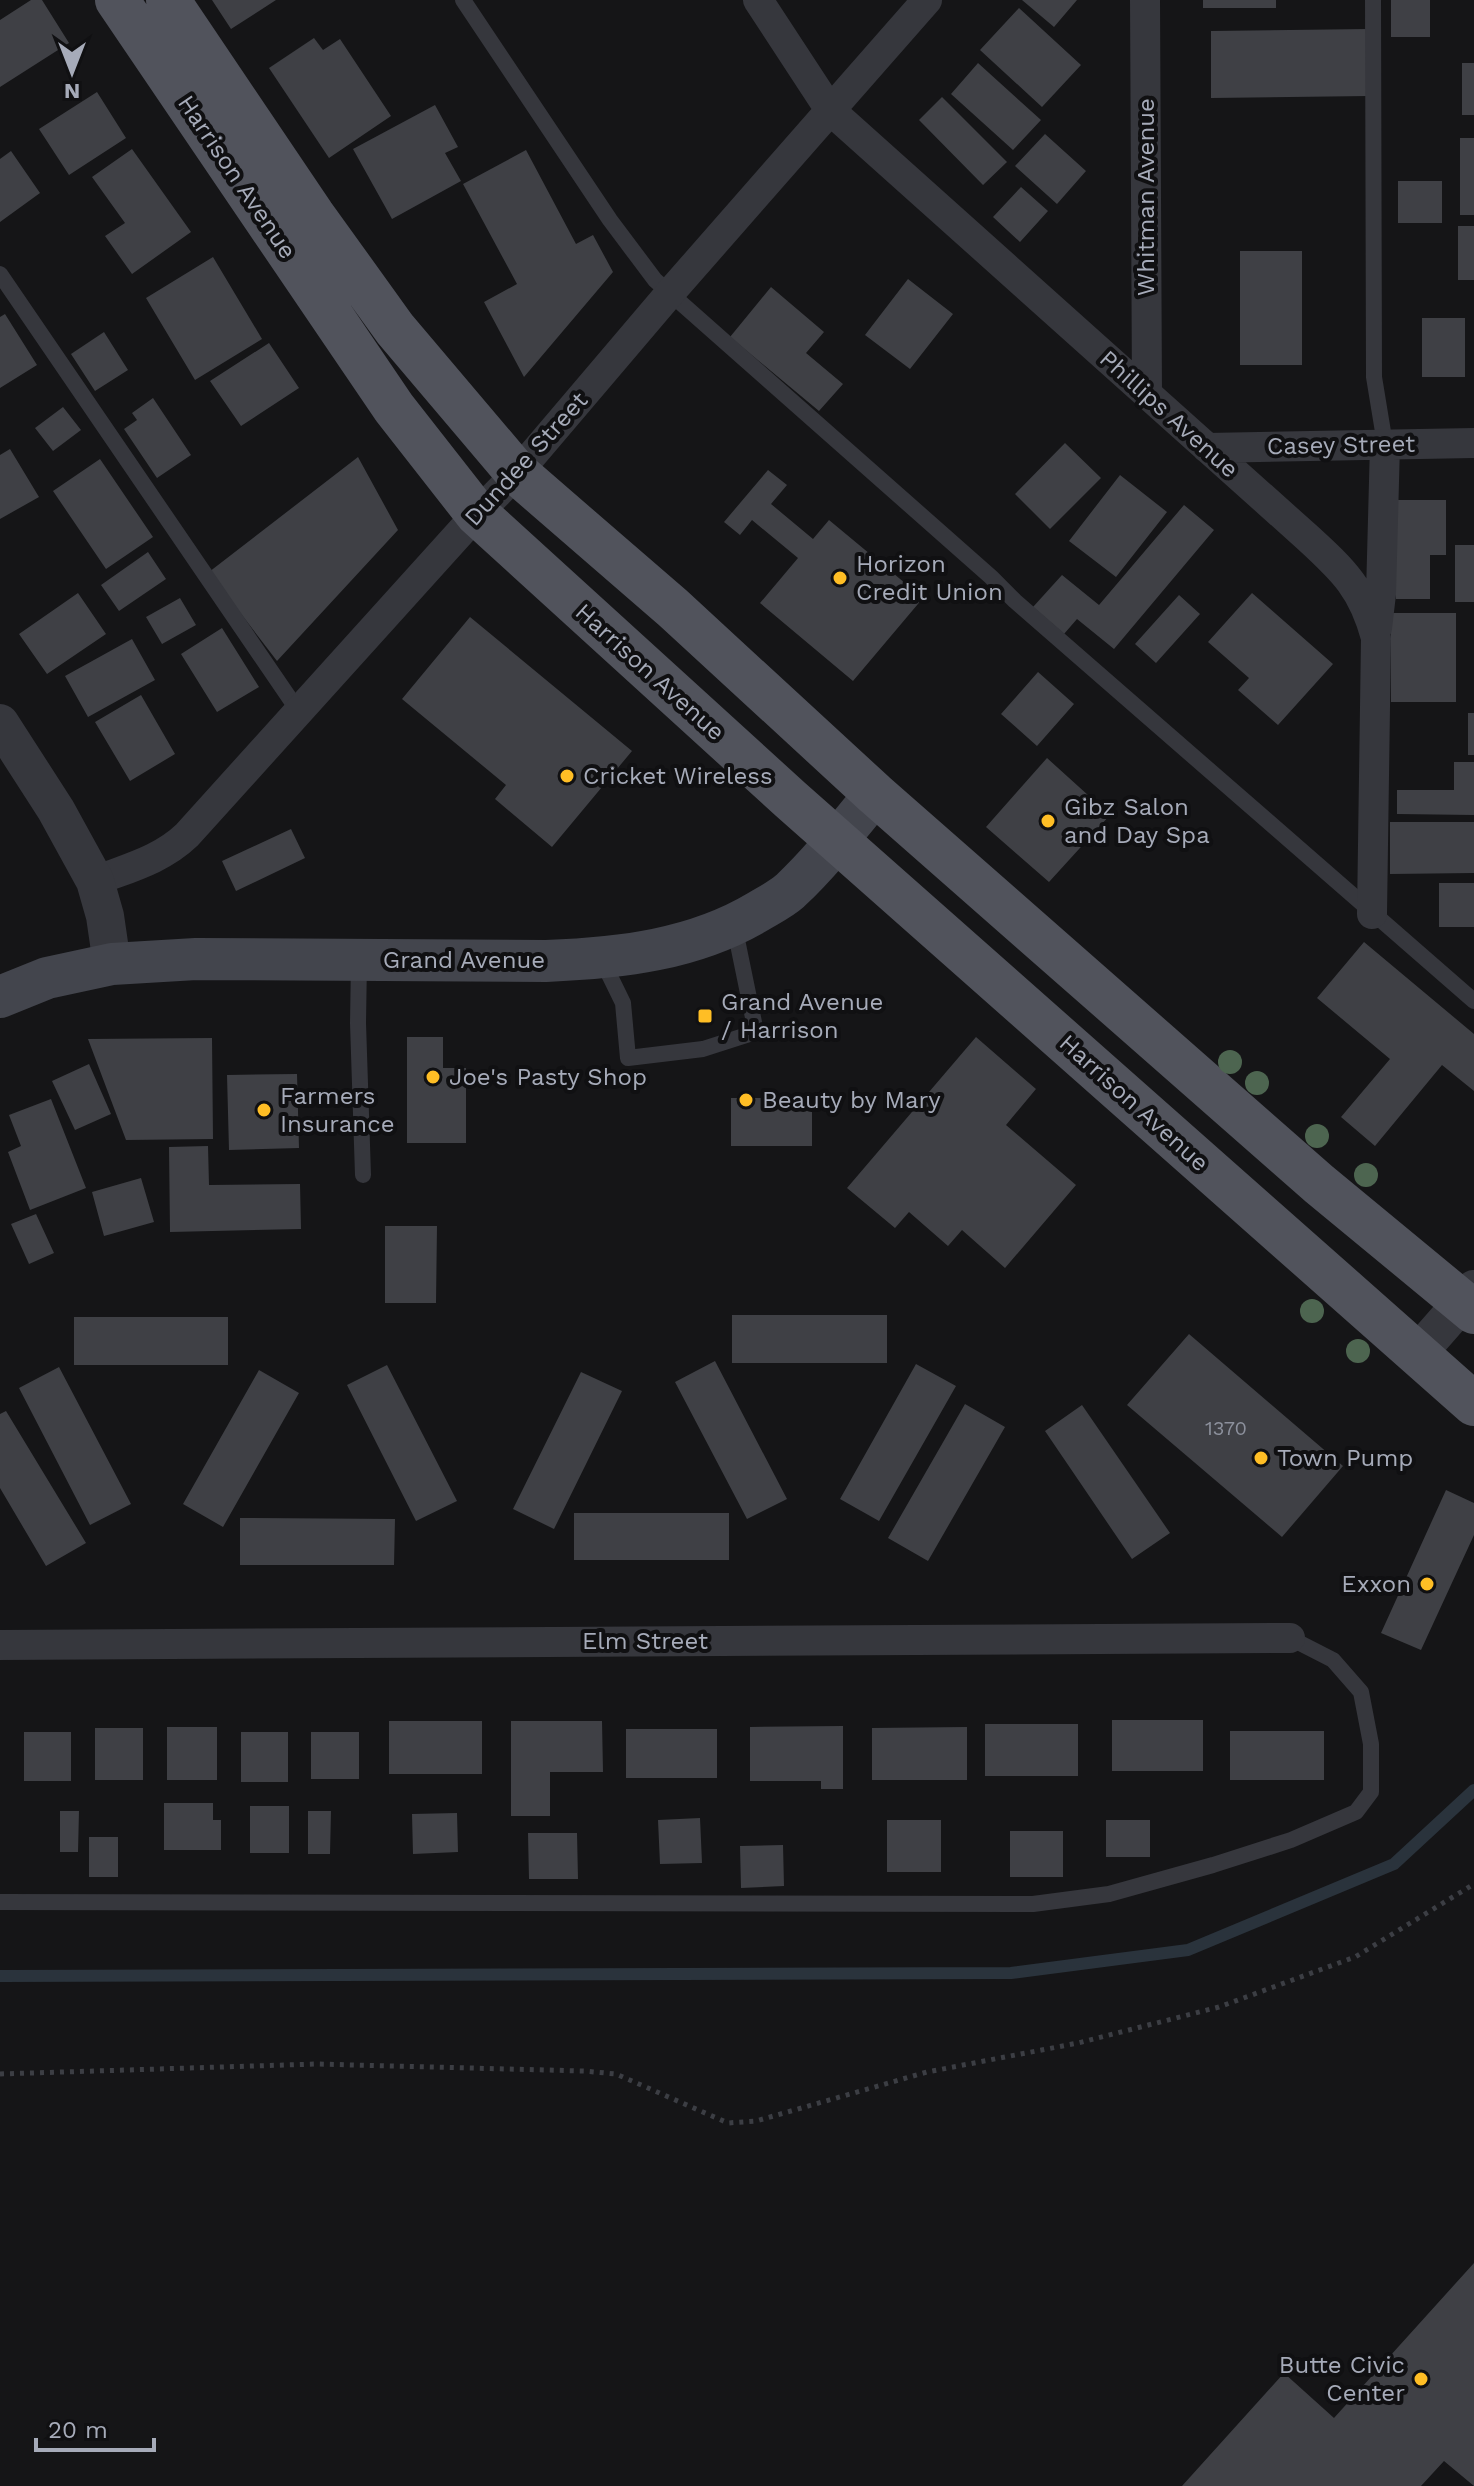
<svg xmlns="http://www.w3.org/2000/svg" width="1474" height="2486" viewBox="0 0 1474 2486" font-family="'Work Sans',sans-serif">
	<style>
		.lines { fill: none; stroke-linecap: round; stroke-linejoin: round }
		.stream { stroke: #2a333c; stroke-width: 12 }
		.building { fill: #3f4045 }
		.path { stroke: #3c3e44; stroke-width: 5; stroke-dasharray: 4 6; stroke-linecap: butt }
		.service { stroke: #36373d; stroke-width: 16 }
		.minor { stroke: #36373d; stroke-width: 30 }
		.tertiary { stroke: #36373d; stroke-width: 38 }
		.secondary { stroke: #43454d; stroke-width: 42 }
		.primary { stroke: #51535c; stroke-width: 44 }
		.tree { fill: #4d6550 }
		.poi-dot { fill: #ffbe25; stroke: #101012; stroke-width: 3 }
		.labels { text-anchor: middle; stroke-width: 8; stroke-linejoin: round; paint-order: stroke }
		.number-label { font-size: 20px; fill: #8c909c }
		.street-label { font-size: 24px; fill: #a6abb9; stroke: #101012 }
		.poi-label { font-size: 24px; fill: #a6abb9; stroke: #101012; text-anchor: start }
	</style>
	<rect width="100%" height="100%" fill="#151517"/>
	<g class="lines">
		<path class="stream" d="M0,1976L1011,1973L1188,1950L1394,1864L1474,1790"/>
	</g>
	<path class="building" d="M31,0H42L69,43L0,87V20Z
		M212,0H276L231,29Z
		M1022,0H1077L1054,27Z
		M1203,0H1276V8H1203Z
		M1391,0H1430V37H1391Z
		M1019,8L1081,65L1042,107L980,50Z
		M1368,29L1369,96L1211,98V31Z
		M314,38L323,50L340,39L391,116L329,158L269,68Z
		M978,63L1041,120L1013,150L951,94Z
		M1462,63H1474V115H1462Z
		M97,92L126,138L69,175L39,129Z
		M942,97L1007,162L983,185L919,120Z
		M435,105L458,147L445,153L461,181L392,219L353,149Z
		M1045,134L1086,171L1057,204L1015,166Z
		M1460,138H1474V215H1460Z
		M132,149L191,232L132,274L105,236L125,223L92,177Z
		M526,150L576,244L593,235L613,272L524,377L484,302L517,284L463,184Z
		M11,151L40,193L0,222V159Z
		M1398,181H1442V223H1398Z
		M1021,187L1048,211L1020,242L993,217Z
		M1458,226H1474V280H1458Z
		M1240,251H1302V365H1240Z
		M213,257L262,339L195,380L146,298Z
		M908,279L953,314L910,369L865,335Z
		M771,287L824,332L806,353L843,384L819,411L730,337Z
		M5,314L37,365L0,388V317Z
		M1422,318H1465V377H1422Z
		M104,332L128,370L95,391L71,354Z
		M269,343L299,388L241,426L210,381Z
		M153,398L191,455L157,478L124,429L137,420L132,413Z
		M63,407L81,430L53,451L35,428Z
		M1065,443L1101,478L1050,529L1015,494Z
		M10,449L39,497L0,519V455Z
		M358,457L398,530L277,661L209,572Z
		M100,459L153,537L106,569L53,491Z
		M768,470L787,485L771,504L813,539L829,520L923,598L853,681L760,603L798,558L752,520L740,535L724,522Z
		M1120,475L1167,512L1116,577L1069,541Z
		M1393,500H1446V555H1430V599H1396Z
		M1184,505L1214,530L1114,649L1077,619L1064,634L1033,607L1062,575L1099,605Z
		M1455,545H1474V602H1455Z
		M148,552L166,579L119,611L101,585Z
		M78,593L106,634L47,674L19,634Z
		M1252,593L1333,664L1278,725L1238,690L1249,678L1208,642Z
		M1179,595L1200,614L1156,663L1135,644Z
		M180,598L196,625L162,644L146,617Z
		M1391,613H1456V702H1391Z
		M470,617L632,751L552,847L495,799L506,785L402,699Z
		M222,628L259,687L217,712L181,654Z
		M132,639L155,680L88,717L65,676Z
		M1038,672L1074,704L1037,746L1001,714Z
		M141,695L175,754L130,781L95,722Z
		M1468,713H1474V755H1468Z
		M1047,758L1110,815L1049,882L986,827Z
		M1454,762H1474V815L1397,814V790H1454Z
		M1390,822H1474V873L1390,874Z
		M291,829L305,858L236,891L222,861Z
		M1439,883H1474V927H1439Z
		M1364,942L1474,1034V1091L1442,1065L1375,1146L1341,1117L1390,1059L1317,998Z
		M407,1037H443V1068H466V1143H407Z
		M976,1037L1036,1089L1006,1125L1076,1185L1005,1268L962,1230L948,1246L909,1212L895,1228L847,1188Z
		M212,1038L213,1139L126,1140L88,1039Z
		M89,1064L111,1114L75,1130L52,1081Z
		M297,1074L299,1148L229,1150L227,1075Z
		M731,1098H812V1146H731Z
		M51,1099L86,1188L30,1210L8,1152L21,1146L9,1115Z
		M208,1146L209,1185L300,1184L301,1229L170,1232L169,1147Z
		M141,1178L154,1222L104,1236L92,1192Z
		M36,1214L54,1253L29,1264L11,1224Z
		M385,1226H437L436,1303H385Z
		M732,1315H887V1363H732Z
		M74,1317H228V1365H74Z
		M1189,1334L1343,1466L1282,1537L1127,1405Z
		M715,1361L787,1499L747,1519L675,1382Z
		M916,1364L956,1386L879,1521L840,1499Z
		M387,1365L457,1501L416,1521L347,1385Z
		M59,1367L131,1504L90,1525L19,1388Z
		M259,1370L299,1393L223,1527L183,1504Z
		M581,1372L622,1391L554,1529L513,1509Z
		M965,1404L1005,1427L928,1561L888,1538Z
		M1082,1405L1170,1533L1132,1559L1045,1431Z
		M6,1411L86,1543L46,1566L0,1488V1414Z
		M1446,1490L1474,1503V1535L1421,1650L1381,1633Z
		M574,1513H729V1560H574Z
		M240,1518L395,1519L394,1565H240Z
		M1112,1720H1203V1771H1112Z
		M389,1721H482V1774H389Z
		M511,1721H602L603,1772H550V1816H511Z
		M985,1724H1078V1776H985Z
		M843,1726V1789H821V1781H750V1727Z
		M167,1727H217V1780H167Z
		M967,1727V1780H872V1728Z
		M95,1728H143V1780H95Z
		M626,1729H717V1778H626Z
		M1230,1731H1324V1780H1230Z
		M24,1732H71V1781H24Z
		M241,1732H288V1782H241Z
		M311,1732H359V1779H311Z
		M164,1803H213V1820H221V1850H164Z
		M250,1806H289V1853H250Z
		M60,1811H79L78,1852H60Z
		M308,1811H331L330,1854H308Z
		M457,1813L458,1852L413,1854L412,1814Z
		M700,1818L702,1863L660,1864L658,1820Z
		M887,1820H941V1872H887Z
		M1106,1820H1150V1857H1106Z
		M1010,1831H1063V1877H1010Z
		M528,1833H577L578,1879H529Z
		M89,1837H118V1877H89Z
		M783,1845L784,1886L741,1888L740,1846Z
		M1474,2263V2486L1444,2461L1421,2486H1182L1284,2373L1334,2418Z"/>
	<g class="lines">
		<path class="path" d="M0,2074L316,2064L584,2071L616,2074L728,2123L756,2121L927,2072L1078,2043L1219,2007L1355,1957L1474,1884"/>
		<path class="service" d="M463,0L610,220L655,280L991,577L1015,601L1474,1001
			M1373,0L1374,377L1385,444
			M0,274L299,712
			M602,960L623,1003L628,1058L703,1049L756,1032L734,925
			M359,961L358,1023L363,1175
			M0,1902L1033,1904L1109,1894L1213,1865L1291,1840L1356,1812L1371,1792V1744L1361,1692L1333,1660L1290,1638"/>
		<path class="minor" d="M758,0L830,110L1308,538C1344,571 1363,589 1376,638L1372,914
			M1145,0L1147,394
			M1207,448L1474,443
			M1377,628L1381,594L1385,444
			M95,881C128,868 161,860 187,835L477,514L517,473L670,293L927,0
			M0,1645L1290,1638"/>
		<path class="tertiary" d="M0,723L56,810L95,881L105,916L112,964
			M1418,1353L1474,1289"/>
		<path class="secondary" d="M0,997L47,978L112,964L196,959L546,961C620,958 694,950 759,911C769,905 781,899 790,891C821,862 848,827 875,794"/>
		<path class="primary" d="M117,0L394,408L477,514L790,799L1474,1404
			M168,0L313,215L395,329L517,473L673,608L875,794L1319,1184L1474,1312"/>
	</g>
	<g class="tree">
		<circle cx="1230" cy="1062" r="12"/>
		<circle cx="1257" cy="1083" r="12"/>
		<circle cx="1317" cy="1136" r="12"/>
		<circle cx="1366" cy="1175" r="12"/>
		<circle cx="1312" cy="1311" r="12"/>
		<circle cx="1358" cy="1351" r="12"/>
	</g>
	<g class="poi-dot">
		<circle cx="840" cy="578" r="8"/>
		<circle cx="567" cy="776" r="8"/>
		<circle cx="1048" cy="821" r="8"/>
		<rect x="697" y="1008" width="16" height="16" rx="4"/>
		<circle cx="433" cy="1077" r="8"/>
		<circle cx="746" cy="1100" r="8"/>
		<circle cx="264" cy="1110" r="8"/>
		<circle cx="1261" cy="1458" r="8"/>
		<circle cx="1427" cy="1584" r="8"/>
		<circle cx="1421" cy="2379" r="8"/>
	</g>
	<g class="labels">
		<g class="number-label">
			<text x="1226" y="1435">1370</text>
		</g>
		<g class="street-label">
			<text transform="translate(237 177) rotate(56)" y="8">Harrison Avenue</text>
			<text transform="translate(1146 197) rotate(-90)" y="8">Whitman Avenue</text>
			<text transform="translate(1169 414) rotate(42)" y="8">Phillips Avenue</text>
			<text transform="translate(1341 445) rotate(-1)" y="8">Casey Street</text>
			<text transform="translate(526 459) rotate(-48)" y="8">Dundee Street</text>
			<text transform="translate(650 672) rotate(42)" y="8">Harrison Avenue</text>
			<text x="464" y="968">Grand Avenue</text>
			<text transform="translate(1134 1103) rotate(42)" y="8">Harrison Avenue</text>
			<text x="645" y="1649">Elm Street</text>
		</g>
		<g class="poi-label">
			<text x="856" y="572">Horizon<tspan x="856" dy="28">Credit Union</tspan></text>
			<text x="583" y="784">Cricket Wireless</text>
			<text x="1064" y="815">Gibz Salon<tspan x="1064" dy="28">and Day Spa</tspan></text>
			<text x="721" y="1010">Grand Avenue<tspan x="721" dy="28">/ Harrison</tspan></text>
			<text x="449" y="1085">Joe's Pasty Shop</text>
			<text x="280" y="1104">Farmers<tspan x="280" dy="28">Insurance</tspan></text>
			<text x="762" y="1108">Beauty by Mary</text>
			<text x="1277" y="1466">Town Pump</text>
			<text x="1411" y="1592" text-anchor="end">Exxon</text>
			<text x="1405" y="2373" text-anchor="end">Butte Civic<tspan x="1405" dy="28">Center</tspan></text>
		</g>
	</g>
	<g transform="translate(72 72) rotate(180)" stroke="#101012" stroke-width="6" paint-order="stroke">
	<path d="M0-6L14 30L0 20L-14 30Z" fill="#a6abb9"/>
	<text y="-12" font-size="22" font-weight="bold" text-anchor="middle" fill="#a6abb9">N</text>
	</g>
	<path d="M36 2438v12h118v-12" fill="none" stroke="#a6abb9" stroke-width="4"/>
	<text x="48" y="2438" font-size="24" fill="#a6abb9" stroke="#101012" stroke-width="6" paint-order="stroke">20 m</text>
</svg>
